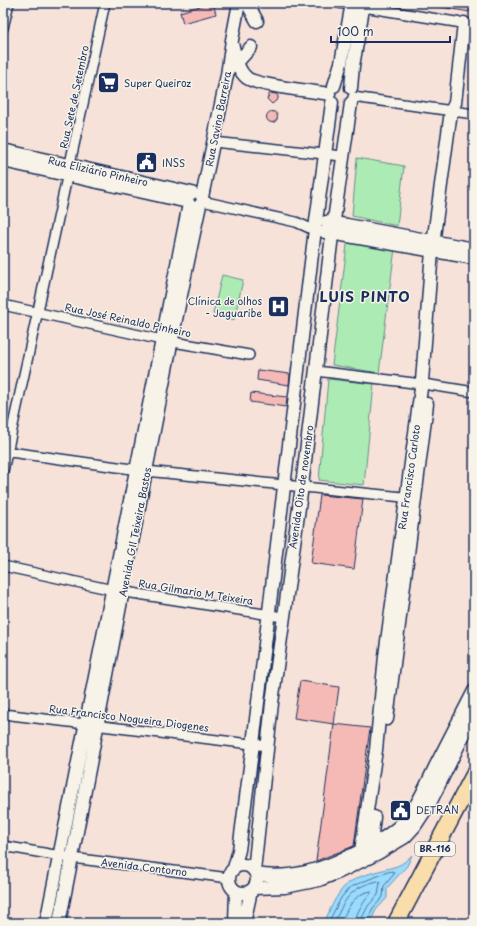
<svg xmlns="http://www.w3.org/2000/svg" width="477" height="926" viewBox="0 0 477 926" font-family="'Playpen Sans',sans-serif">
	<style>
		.green { fill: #acecb4; stroke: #648e89 }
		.water { fill: #9adafc; stroke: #6796bd }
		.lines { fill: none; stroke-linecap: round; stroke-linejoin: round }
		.shore { stroke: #4e739d; stroke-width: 1 }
		.building { fill: #f6bab6; stroke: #1b2f5e }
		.street-casing { stroke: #1b2f5e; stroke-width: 12 }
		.secondary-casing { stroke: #1b2f5e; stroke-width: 15 }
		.highway-casing { stroke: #1b2f5e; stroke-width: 19 }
		.street { stroke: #f7f3e8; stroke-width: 9 }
		.secondary { stroke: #f7f3e8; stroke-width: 12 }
		.highway { stroke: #f9deab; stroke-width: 16 }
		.labels { text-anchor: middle; stroke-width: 3; stroke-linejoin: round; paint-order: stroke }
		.shield { fill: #f7f3e8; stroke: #5d6a87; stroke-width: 1 }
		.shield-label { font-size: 9px; font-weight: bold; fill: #1b2f5e }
		.poi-label { font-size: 10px; fill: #1b2f5e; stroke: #f7f3e8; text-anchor: start }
		.street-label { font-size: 10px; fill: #1b2f5e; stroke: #f7f3e8 }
		.district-label { font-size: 14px; font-weight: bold; letter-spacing: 1px; fill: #1b2f5e; stroke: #f7f3e8 }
	</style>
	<rect width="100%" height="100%" fill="#f7e2d9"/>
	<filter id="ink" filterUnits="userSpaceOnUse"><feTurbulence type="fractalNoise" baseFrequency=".025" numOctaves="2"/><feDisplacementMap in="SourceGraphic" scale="8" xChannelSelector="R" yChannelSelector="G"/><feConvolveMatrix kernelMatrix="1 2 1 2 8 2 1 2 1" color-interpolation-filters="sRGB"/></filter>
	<g filter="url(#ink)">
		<path class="green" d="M357,158L404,166L397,226L352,216Z
			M348,237L395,248L379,373L332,365Z
			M222,275L243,280L234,320L213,314Z
			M328,379L374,384L364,485L319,480Z"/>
		<path class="water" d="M412,855L407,866L387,888V898L376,910L370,923H324C330,910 335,896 345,886C357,874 382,871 397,866C403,864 408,859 412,855Z"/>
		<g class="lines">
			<path class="shore" d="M328,923L341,898L349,888L362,882L388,872L393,871L394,874L384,886L383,897L373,908L366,923
				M334,923C345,899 350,887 378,881L380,883L378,895L368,906L362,918L361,923
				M341,923C347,909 353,894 371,891V893C364,902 356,911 355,923"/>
		</g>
		<path class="building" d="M210,3H213L216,14L183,23L180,12Z
			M435,3H472L470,12L435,6Z
			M270,93L276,94L278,96V99L272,104L267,99Z
			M266.5 117a5.5 5.5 0 1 1 11 0a5.5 5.5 0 1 1-11 0Z
			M258,370L290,374L289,385L257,380Z
			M251,393L287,397L286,407L250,402Z
			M320,495L363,499L354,569L311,563Z
			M300,681L339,687L334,724L294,718Z
			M334,724L370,728L354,846L316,861Z"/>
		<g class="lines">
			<defs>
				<path id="street" d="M339,3L474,25
					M3,28L9,3
					M353,97L474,114
					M214,142L342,156
					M202,201L296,222L316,231
					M3,305L162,340L249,355
					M316,371L430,385L474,392
					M3,451L146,471L413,498
					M3,471L105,3
					M3,566L113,590L283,617
					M3,714L267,746
					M3,846L72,858L229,878"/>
				<path id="secondary" d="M247,3L257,21
					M233,47C236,58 238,71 247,78C258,86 313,91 329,94
					M234,66L251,47
					M334,86L341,63L352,3
					M351,88L353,66L364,3
					M3,150L192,193
					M3,161L188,202
					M202,197L227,75L232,40L239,3
					M326,222L347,225L474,249
					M325,232L474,258
					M387,719L427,404
					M369,858L374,817
					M360,862L361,851L376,750L385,656L422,381L432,251L451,111L455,103L464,23
					M229 879a14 14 0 1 1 28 0a14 14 0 1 1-28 0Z
					M234,868L239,850L253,744L316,221L332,103
					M254,871L272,703L302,486L333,227L351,103
					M256,874C284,879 313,872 338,861C359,852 379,843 397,828C415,813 425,788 435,767C448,742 461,716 474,691
					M254,888L285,887L319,880L339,872L378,853L405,837L415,826L430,803L474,714
					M46,923L189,204
					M59,923C107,684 148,444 200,205
					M235,923L236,892
					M244,923L251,891"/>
				<path id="highway" d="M396,923L474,775"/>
			</defs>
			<use href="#street" class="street-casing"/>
			<use href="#secondary" class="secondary-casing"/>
			<use href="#highway" class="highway-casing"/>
			<use href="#street" class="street"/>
			<use href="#secondary" class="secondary"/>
			<use href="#highway" class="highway"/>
		</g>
	</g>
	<defs>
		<symbol id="supermarket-square" viewBox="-11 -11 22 22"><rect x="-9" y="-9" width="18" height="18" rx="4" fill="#1b2f5e" stroke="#f7f3e8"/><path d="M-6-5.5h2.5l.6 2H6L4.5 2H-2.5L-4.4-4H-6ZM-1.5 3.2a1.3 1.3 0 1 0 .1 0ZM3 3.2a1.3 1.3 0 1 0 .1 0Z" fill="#fff"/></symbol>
		<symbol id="civic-square" viewBox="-11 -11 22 22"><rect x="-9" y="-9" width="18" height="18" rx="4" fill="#1b2f5e" stroke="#f7f3e8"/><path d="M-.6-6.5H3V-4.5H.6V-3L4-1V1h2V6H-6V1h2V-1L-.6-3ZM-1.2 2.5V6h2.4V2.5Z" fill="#fff"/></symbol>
		<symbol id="hospital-square" viewBox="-11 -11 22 22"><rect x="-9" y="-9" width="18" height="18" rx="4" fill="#1b2f5e" stroke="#f7f3e8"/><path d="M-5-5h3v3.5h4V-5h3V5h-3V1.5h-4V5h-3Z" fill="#fff"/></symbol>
	</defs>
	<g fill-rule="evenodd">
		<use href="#supermarket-square" x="96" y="70" width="25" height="25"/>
		<use href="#civic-square" x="134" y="150" width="25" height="25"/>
		<use href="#hospital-square" x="266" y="294" width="25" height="25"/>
		<use href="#civic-square" x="388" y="798" width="25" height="25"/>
	</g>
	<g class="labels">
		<rect class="shield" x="415" y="842" width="40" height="14" rx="3"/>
		<g class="shield-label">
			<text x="435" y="852">BR-116</text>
		</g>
		<g class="poi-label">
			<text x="124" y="87">Super Queiroz</text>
			<text x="162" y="167">INSS</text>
			<text x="262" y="305" text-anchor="end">Clínica de olhos<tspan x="262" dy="12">- Jaguaribe</tspan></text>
			<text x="416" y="814">DETRAN</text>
		</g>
		<g class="street-label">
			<text transform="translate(74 97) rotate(-78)" y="4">Rua Sete de Setembro</text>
			<text transform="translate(218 119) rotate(-79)" y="4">Rua Savino Barreira</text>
			<text transform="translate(98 171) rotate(13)" y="4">Rua Eliziário Pinheiro</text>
			<text transform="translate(128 320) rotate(12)" y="4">Rua José Reinaldo Pinheiro</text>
			<text transform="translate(409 477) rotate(-82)" y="4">Rua Francisco Carloto</text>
			<text transform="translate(301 487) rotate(-82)" y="4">Avenida Oito de novembro</text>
			<text transform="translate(135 532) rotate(-79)" y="4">Avenida GIl Teixeira Bastos</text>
			<text transform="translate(196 592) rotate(9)" y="4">Rua Gilmario M Teixeira</text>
			<text transform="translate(129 718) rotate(7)" y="4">Rua Francisco Nogueira Diogenes</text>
			<text transform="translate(144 867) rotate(7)" y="4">Avenida Contorno</text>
		</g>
		<g class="district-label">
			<text x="365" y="302">LUIS PINTO</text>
		</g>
	</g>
	<rect width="477" height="926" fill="none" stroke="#f7f3e8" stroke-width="16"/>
	<rect x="8" y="8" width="461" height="910" fill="none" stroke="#1b2f5e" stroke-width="1.5" filter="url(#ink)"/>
	<path d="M331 36v6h119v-6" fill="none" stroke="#1b2f5e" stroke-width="2"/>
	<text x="337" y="36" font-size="12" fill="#1b2f5e" stroke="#f7f3e8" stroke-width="3" paint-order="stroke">100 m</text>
</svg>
